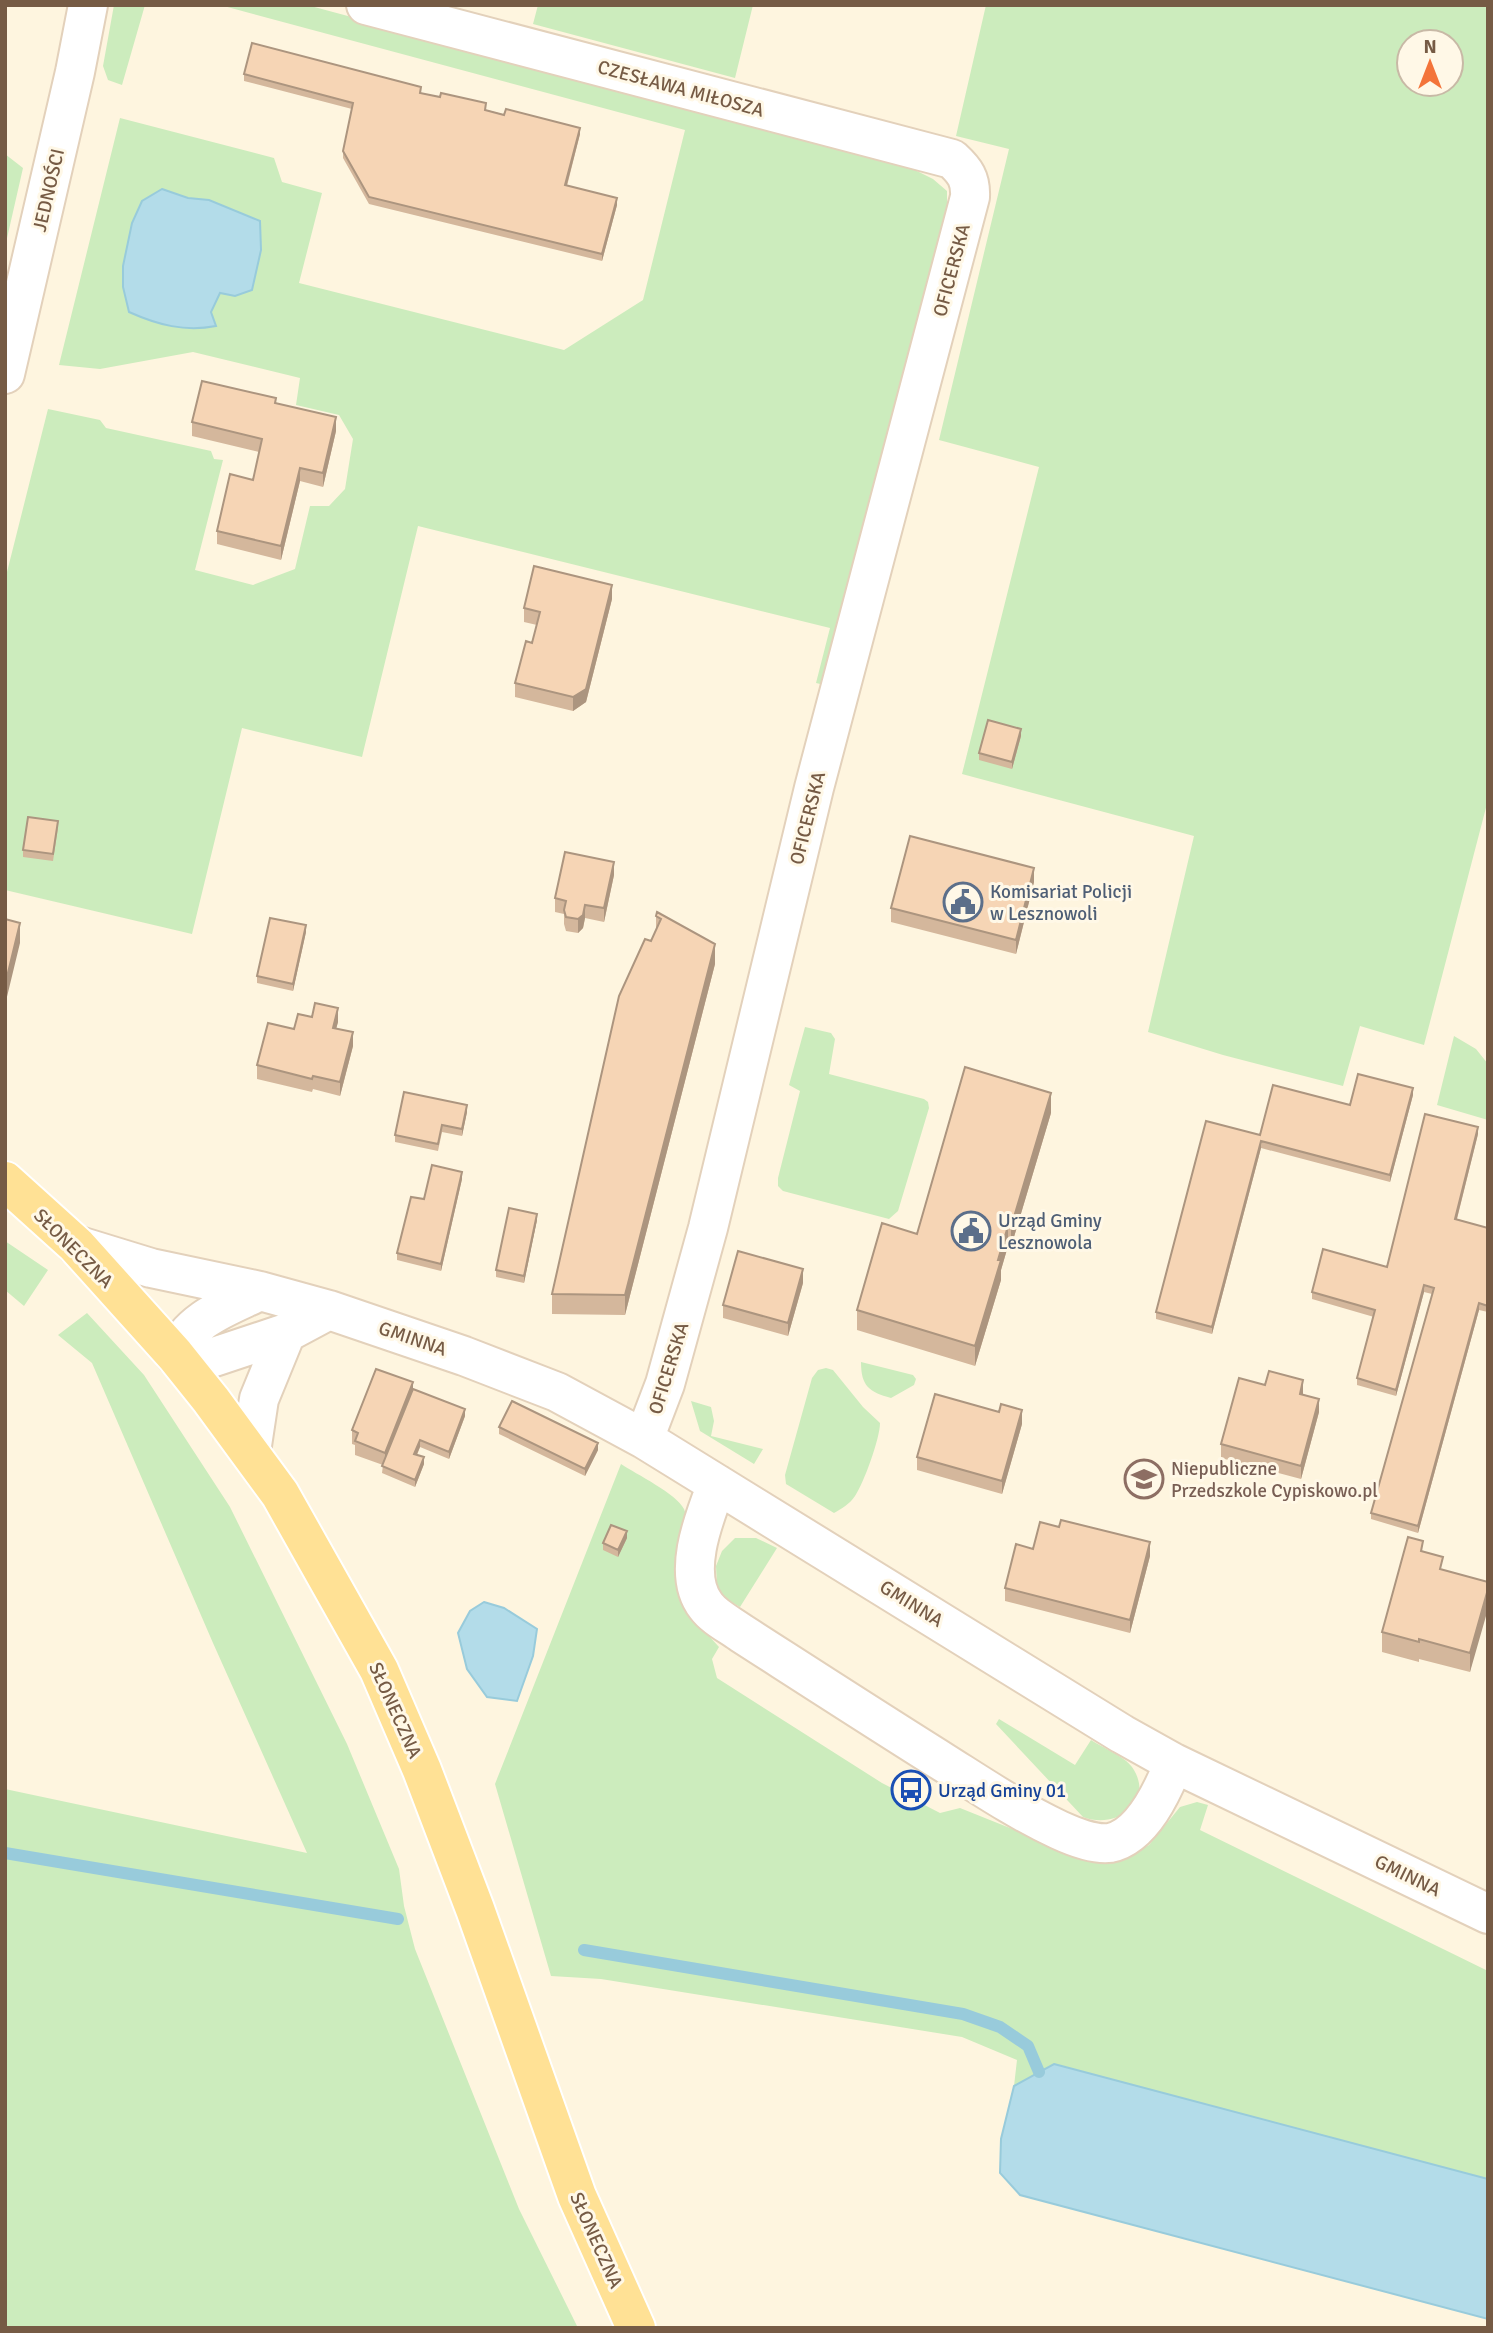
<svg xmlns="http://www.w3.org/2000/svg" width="1493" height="2333" viewBox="0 0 1493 2333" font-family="Signika,sans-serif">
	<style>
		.green { fill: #ccecbd; fill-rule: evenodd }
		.water { fill: #b3dce9; stroke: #98cbdb; stroke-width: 2 }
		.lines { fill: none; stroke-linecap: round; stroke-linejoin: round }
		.stream { stroke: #98cbdb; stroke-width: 12 }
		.minor-casing { stroke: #e3d1bb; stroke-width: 42 }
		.major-casing { stroke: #fff; stroke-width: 42 }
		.minor { stroke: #fff; stroke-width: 38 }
		.major { stroke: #ffe195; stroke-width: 38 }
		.wall { fill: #d4b79c }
		.shaded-wall { fill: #ac957f }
		.building { fill: #f6d5b5; stroke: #ac957f; stroke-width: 2 }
		.labels { text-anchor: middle; stroke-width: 6; stroke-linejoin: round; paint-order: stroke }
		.street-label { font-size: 19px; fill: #765b45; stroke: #fff8e7 }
		.service-label { font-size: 19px; fill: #4e5e75; stroke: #fff8e7; text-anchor: start }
		.education-label { font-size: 19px; fill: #785e54; stroke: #fff8e7; text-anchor: start }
		.transit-label { font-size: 19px; fill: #164399; stroke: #fff8e7; text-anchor: start }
	</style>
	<rect width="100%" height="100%" fill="#fef5df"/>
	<path class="green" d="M114,5H145L122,85L108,80L103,66Z
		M220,5H307L909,167L933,179L947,191V216L829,686L816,683L830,628L418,526L362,757L242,728L192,934L5,890V580L48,409L100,420L106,428L211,451L214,459L223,460L195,570L253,585L295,569L310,506H329L345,489L353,439L339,415L296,405L300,378L193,352L100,369L59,365L120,118L274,158L282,182L322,193L299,283L564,350L643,300L685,130Z
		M538,5H753L735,78L533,24Z
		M986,5H1488V800L1424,1045L1360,1026L1343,1086L1223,1055L1148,1032L1194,836L962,774L1039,467L939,440L1009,149L956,136ZM1409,42H1451V84H1409Z
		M5,154L23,168L5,247Z
		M805,1027L831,1033L835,1039L829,1074L924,1099L928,1102L929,1108L898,1211L889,1219L783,1191L778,1186V1178L800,1091L789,1085Z
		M1454,1036L1476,1049L1488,1064V1120L1437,1105Z
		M5,1241L48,1270L24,1306L5,1290Z
		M87,1313L144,1375L230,1507L347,1744L399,1869L404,1906L415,1949L519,2209L578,2328H5V1789L307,1853L213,1643L92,1363L58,1335Z
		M861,1362L913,1375L916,1379L914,1385L891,1398C869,1392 861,1386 861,1362Z
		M826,1368L833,1370L863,1407L880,1423C880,1438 864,1483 855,1496C850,1504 841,1509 834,1513L786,1484L785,1475L812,1378L818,1370Z
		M691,1401L711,1407L714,1421L711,1436L763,1449L754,1464L700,1431Z
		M621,1464C636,1474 677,1494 684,1509C692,1526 688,1592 689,1614L719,1647L712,1659L717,1678L882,1783L940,1813L960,1808L1092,1861H1118L1149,1845L1180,1807L1197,1802L1208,1805L1200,1830L1488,1971V2179L1054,2064L1014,2086L1017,2060L962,2037L601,1979L551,1976L495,1784Z
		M735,1538H756L777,1548L740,1607L722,1597L717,1586L716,1566L722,1551Z
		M999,1719L1075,1765L1091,1740C1103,1748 1124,1756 1132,1767C1156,1802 1117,1830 1083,1817L996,1724Z"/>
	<path class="water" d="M162,189L188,198L209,200L260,221L261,250L252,290L235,296L220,293L211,312L216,326C185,332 158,325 129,312L123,287V266L132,223L142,201Z
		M484,1602L504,1608L537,1629L533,1656L517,1701L487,1697L467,1669L458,1633L470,1611Z
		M1054,2064L1488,2179V2319L1020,2195L1000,2173L1001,2139L1014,2086Z"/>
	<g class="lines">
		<path class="stream" d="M5,1853L398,1919
			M584,1950L963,2014L1000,2027L1028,2046L1039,2072"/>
		<defs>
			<path id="minor" d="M366,5L952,159C965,171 971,179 970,197L814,788L708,1228L665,1384L644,1439
				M5,374L75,72L88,5
				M76,1245L151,1268L260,1291L329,1310L464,1356L557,1392L644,1439L1122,1734L1174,1763L1488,1914
				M260,1291C227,1307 189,1319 175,1355L191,1359H208L286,1333L329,1310
				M251,1452L259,1399L286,1333
				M717,1484C704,1518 681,1574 706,1606C714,1617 730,1625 741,1633C808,1676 876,1720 943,1762C981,1786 1018,1811 1059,1830C1072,1836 1095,1845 1110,1843C1143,1836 1163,1790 1174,1763"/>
			<path id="major" d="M5,1181L76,1245L175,1355L211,1400L280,1494L379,1670L422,1770L475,1909L577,2196L636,2328"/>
		</defs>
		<use href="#minor" class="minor-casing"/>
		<use href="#major" class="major-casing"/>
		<use href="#minor" class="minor"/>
		<use href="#major" class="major"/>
	</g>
	<path class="wall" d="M244,74L421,93L580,134L567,186L617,205L602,261L369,204L343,158V151L352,109L244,81Z
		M276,403L336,431L323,487L300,481L281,560L217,544V531L253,480L259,452L192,436V422Z
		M612,599L586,702L573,711L515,697V683L532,643L537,625L524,622V608Z
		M1021,736L1012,769L979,760V753Z
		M58,828L53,861L23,857V850Z
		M614,875L604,922L585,918L583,928L578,933L566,931L564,924V914L555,912V898Z
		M1034,882L1016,954L891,922V908Z
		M657,912L715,964L625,1315L552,1314V1294L651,941L656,930V916Z
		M306,932L293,991L257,983V976Z
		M338,1022L336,1028L353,1046L340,1096L313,1089L312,1092L257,1079V1065L294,1029Z
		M1413,1095L1390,1182L1261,1148L1212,1334L1156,1319V1312L1260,1135L1350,1105Z
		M467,1112L462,1136L442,1132L438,1151L395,1142V1135Z
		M1051,1113L1011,1247L1008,1246L1001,1270V1280L975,1366L857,1330V1310L917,1234Z
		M1478,1134L1457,1219L1488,1228V1312L1479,1310L1418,1533L1371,1519V1513L1432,1294L1424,1292L1396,1396L1357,1385V1378L1374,1317L1312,1299V1292L1387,1267Z
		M462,1179L441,1271L397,1260V1253L424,1199Z
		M537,1220L524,1283L496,1277V1270Z
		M803,1283L788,1336L723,1318V1305Z
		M413,1389L465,1416L449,1459L420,1447L417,1455L424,1464L415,1487L382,1473L383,1465L355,1455V1445L352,1444V1430Z
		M1303,1395L1319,1412L1301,1479L1221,1458V1444Z
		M1022,1424L1002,1494L917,1470V1457Z
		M499,1427L598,1450L585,1476L499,1434Z
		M1059,1527L1150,1556L1130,1633L1005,1601V1588L1033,1549Z
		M627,1538L618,1557L603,1550V1543Z
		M1423,1552L1443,1570L1488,1582L1470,1672L1419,1659V1662L1382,1652V1632Z"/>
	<path class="shaded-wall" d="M580,128V134L565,192V185Z
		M617,198V205L602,261V254Z
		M336,417V431L323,487V473Z
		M300,468V481L281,560V546Z
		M612,585V599L586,702L573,711V697Z
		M1021,729V736L1012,769V762Z
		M614,862V875L604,922V908Z
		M1034,868V882L1016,954V940Z
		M585,905V918L583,928L578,933V919Z
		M20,923V943L5,1005V985Z
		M306,925V932L293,991V984Z
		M715,944V964L625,1315V1295Z
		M338,1008V1022L333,1041V1028Z
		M353,1032V1046L340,1096V1082Z
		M1413,1088V1095L1390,1182V1175Z
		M1051,1093V1113L1011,1247V1227Z
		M467,1105V1112L462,1136V1129Z
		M1478,1127V1134L1455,1226V1219Z
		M1261,1141V1148L1212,1334V1327Z
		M462,1172V1179L441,1271V1264Z
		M537,1214V1220L524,1283V1276Z
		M1008,1226V1246L1001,1270V1280L975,1366V1346Z
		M803,1269V1283L788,1336V1323Z
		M1424,1285V1292L1396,1396V1390Z
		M1479,1303V1310L1418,1533V1526Z
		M1303,1380V1394L1300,1407V1394Z
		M413,1382V1396L385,1466V1453Z
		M1319,1399V1412L1301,1479V1466Z
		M465,1409V1416L449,1459V1452Z
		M1022,1410V1424L1002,1494V1481Z
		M420,1440V1447L414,1461V1454Z
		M598,1443V1450L585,1476V1469Z
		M424,1457V1464L415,1487V1480Z
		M627,1531V1538L618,1557V1550Z
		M1150,1542V1556L1130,1633V1620Z
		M1488,1589V1609L1470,1672V1653Z"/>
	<path class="building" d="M252,43L421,87L420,93L440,97L441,93L486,103L485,110L504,115L506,109L580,128L565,185L617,198L602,254L369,197L343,151L353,103L244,74Z
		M202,381L276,398L275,403L336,417L323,473L300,468L281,546L217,531L230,474L253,480L262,439L192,422Z
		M534,566L612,585L586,689L573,697L515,683L526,641L532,643L540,612L524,608Z
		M988,720L1021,729L1012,762L979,753Z
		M28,817L58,821L53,854L23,850Z
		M910,836L1034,868L1016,940L891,908Z
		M565,852L614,862L604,908L585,905L583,915L578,919L566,917L564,910L566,901L555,898Z
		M657,912L715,944L625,1295L552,1294L619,996L645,939L651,941L661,919L656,916Z
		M270,918L306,925L293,984L257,976Z
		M5,919L20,923L5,985Z
		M315,1003L338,1008L333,1028L353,1032L340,1082L313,1076L312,1079L257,1065L268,1023L294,1029L298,1014L312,1017Z
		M965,1067L1051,1093L1011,1227L1008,1226L998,1260H1001L975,1346L857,1310L882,1223L917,1234Z
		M1358,1074L1413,1088L1390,1175L1261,1141L1212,1327L1156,1312L1206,1121L1260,1135L1273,1085L1350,1105Z
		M404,1092L467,1105L462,1129L442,1125L438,1144L395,1135Z
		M1425,1114L1478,1127L1455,1219L1488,1228V1306L1479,1303L1418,1526L1371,1513L1434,1288L1424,1285L1396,1390L1357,1378L1375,1310L1312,1292L1323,1249L1387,1267Z
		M432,1165L462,1172L441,1264L397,1253L411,1197L424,1199Z
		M509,1208L537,1214L524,1276L496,1270Z
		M738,1251L803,1269L788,1323L723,1305Z
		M376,1369L413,1382L385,1453L355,1441L358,1433L352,1430Z
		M1269,1371L1303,1380L1300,1394L1319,1399L1301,1466L1221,1444L1239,1378L1265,1385Z
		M413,1389L465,1409L449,1452L420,1440L414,1454L424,1457L415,1480L382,1466Z
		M935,1394L999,1412L1001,1404L1022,1410L1002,1481L917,1457Z
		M512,1401L598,1443L585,1469L499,1427Z
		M1061,1520L1150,1542L1130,1620L1005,1588L1016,1544L1033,1549L1040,1522L1059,1527Z
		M611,1525L627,1531L618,1550L603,1543Z
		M1408,1537L1423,1541L1421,1551L1443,1557L1440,1569L1488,1582V1589L1470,1653L1419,1639V1642L1382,1632Z"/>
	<defs>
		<symbol id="civic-ring" viewBox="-11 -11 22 22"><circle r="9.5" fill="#fff8e7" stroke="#5c6f8a" stroke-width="1.5"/><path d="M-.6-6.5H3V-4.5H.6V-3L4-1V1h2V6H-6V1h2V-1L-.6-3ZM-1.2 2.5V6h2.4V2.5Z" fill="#5c6f8a"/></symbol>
		<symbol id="school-ring" viewBox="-11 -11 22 22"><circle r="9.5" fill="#fff8e7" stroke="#8d6e63" stroke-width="1.5"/><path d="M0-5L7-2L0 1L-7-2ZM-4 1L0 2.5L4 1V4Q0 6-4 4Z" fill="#8d6e63"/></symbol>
		<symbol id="bus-ring" viewBox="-11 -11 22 22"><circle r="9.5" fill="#fff8e7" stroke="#1a4fb4" stroke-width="1.5"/><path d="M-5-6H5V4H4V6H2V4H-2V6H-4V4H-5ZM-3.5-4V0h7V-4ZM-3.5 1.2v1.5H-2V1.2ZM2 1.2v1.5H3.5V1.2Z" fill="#1a4fb4"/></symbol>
	</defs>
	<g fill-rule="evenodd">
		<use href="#civic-ring" x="941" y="880" width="44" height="44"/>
		<use href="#civic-ring" x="949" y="1209" width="44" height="44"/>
		<use href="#school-ring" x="1122" y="1457" width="44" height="44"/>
		<use href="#bus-ring" x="889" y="1768" width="44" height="44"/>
	</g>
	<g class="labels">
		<g class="street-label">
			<text transform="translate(681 88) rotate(15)" y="7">CZESŁAWA MIŁOSZA</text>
			<text transform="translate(48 190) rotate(-77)" y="7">JEDNOŚCI</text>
			<text transform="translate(951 270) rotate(-75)" y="7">OFICERSKA</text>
			<text transform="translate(807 818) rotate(-76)" y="7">OFICERSKA</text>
			<text transform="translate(74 1248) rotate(45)" y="7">SŁONECZNA</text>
			<text transform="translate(413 1338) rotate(19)" y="7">GMINNA</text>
			<text transform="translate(668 1368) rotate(-73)" y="7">OFICERSKA</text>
			<text transform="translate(912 1603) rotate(32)" y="7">GMINNA</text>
			<text transform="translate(396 1710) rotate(66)" y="7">SŁONECZNA</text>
			<text transform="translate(1408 1875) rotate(26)" y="7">GMINNA</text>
			<text transform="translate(597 2240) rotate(66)" y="7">SŁONECZNA</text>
		</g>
		<g class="service-label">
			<text x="990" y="898">Komisariat Policji<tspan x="990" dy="22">w Lesznowoli</tspan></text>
			<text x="998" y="1227">Urząd Gminy<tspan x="998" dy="22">Lesznowola</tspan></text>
		</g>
		<g class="education-label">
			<text x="1171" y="1475">Niepubliczne<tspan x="1171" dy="22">Przedszkole Cypiskowo.pl</tspan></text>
		</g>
		<g class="transit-label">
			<text x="938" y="1797">Urząd Gminy 01</text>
		</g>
	</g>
	<rect width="1493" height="2333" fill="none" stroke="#765b45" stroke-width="14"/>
	<g transform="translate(1430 63)"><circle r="33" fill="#fff8e7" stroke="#c8b9a6" stroke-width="2"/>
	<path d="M0-5L12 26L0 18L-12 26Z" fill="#f3743a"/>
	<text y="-10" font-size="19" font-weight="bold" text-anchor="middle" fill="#765b45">N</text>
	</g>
</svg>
